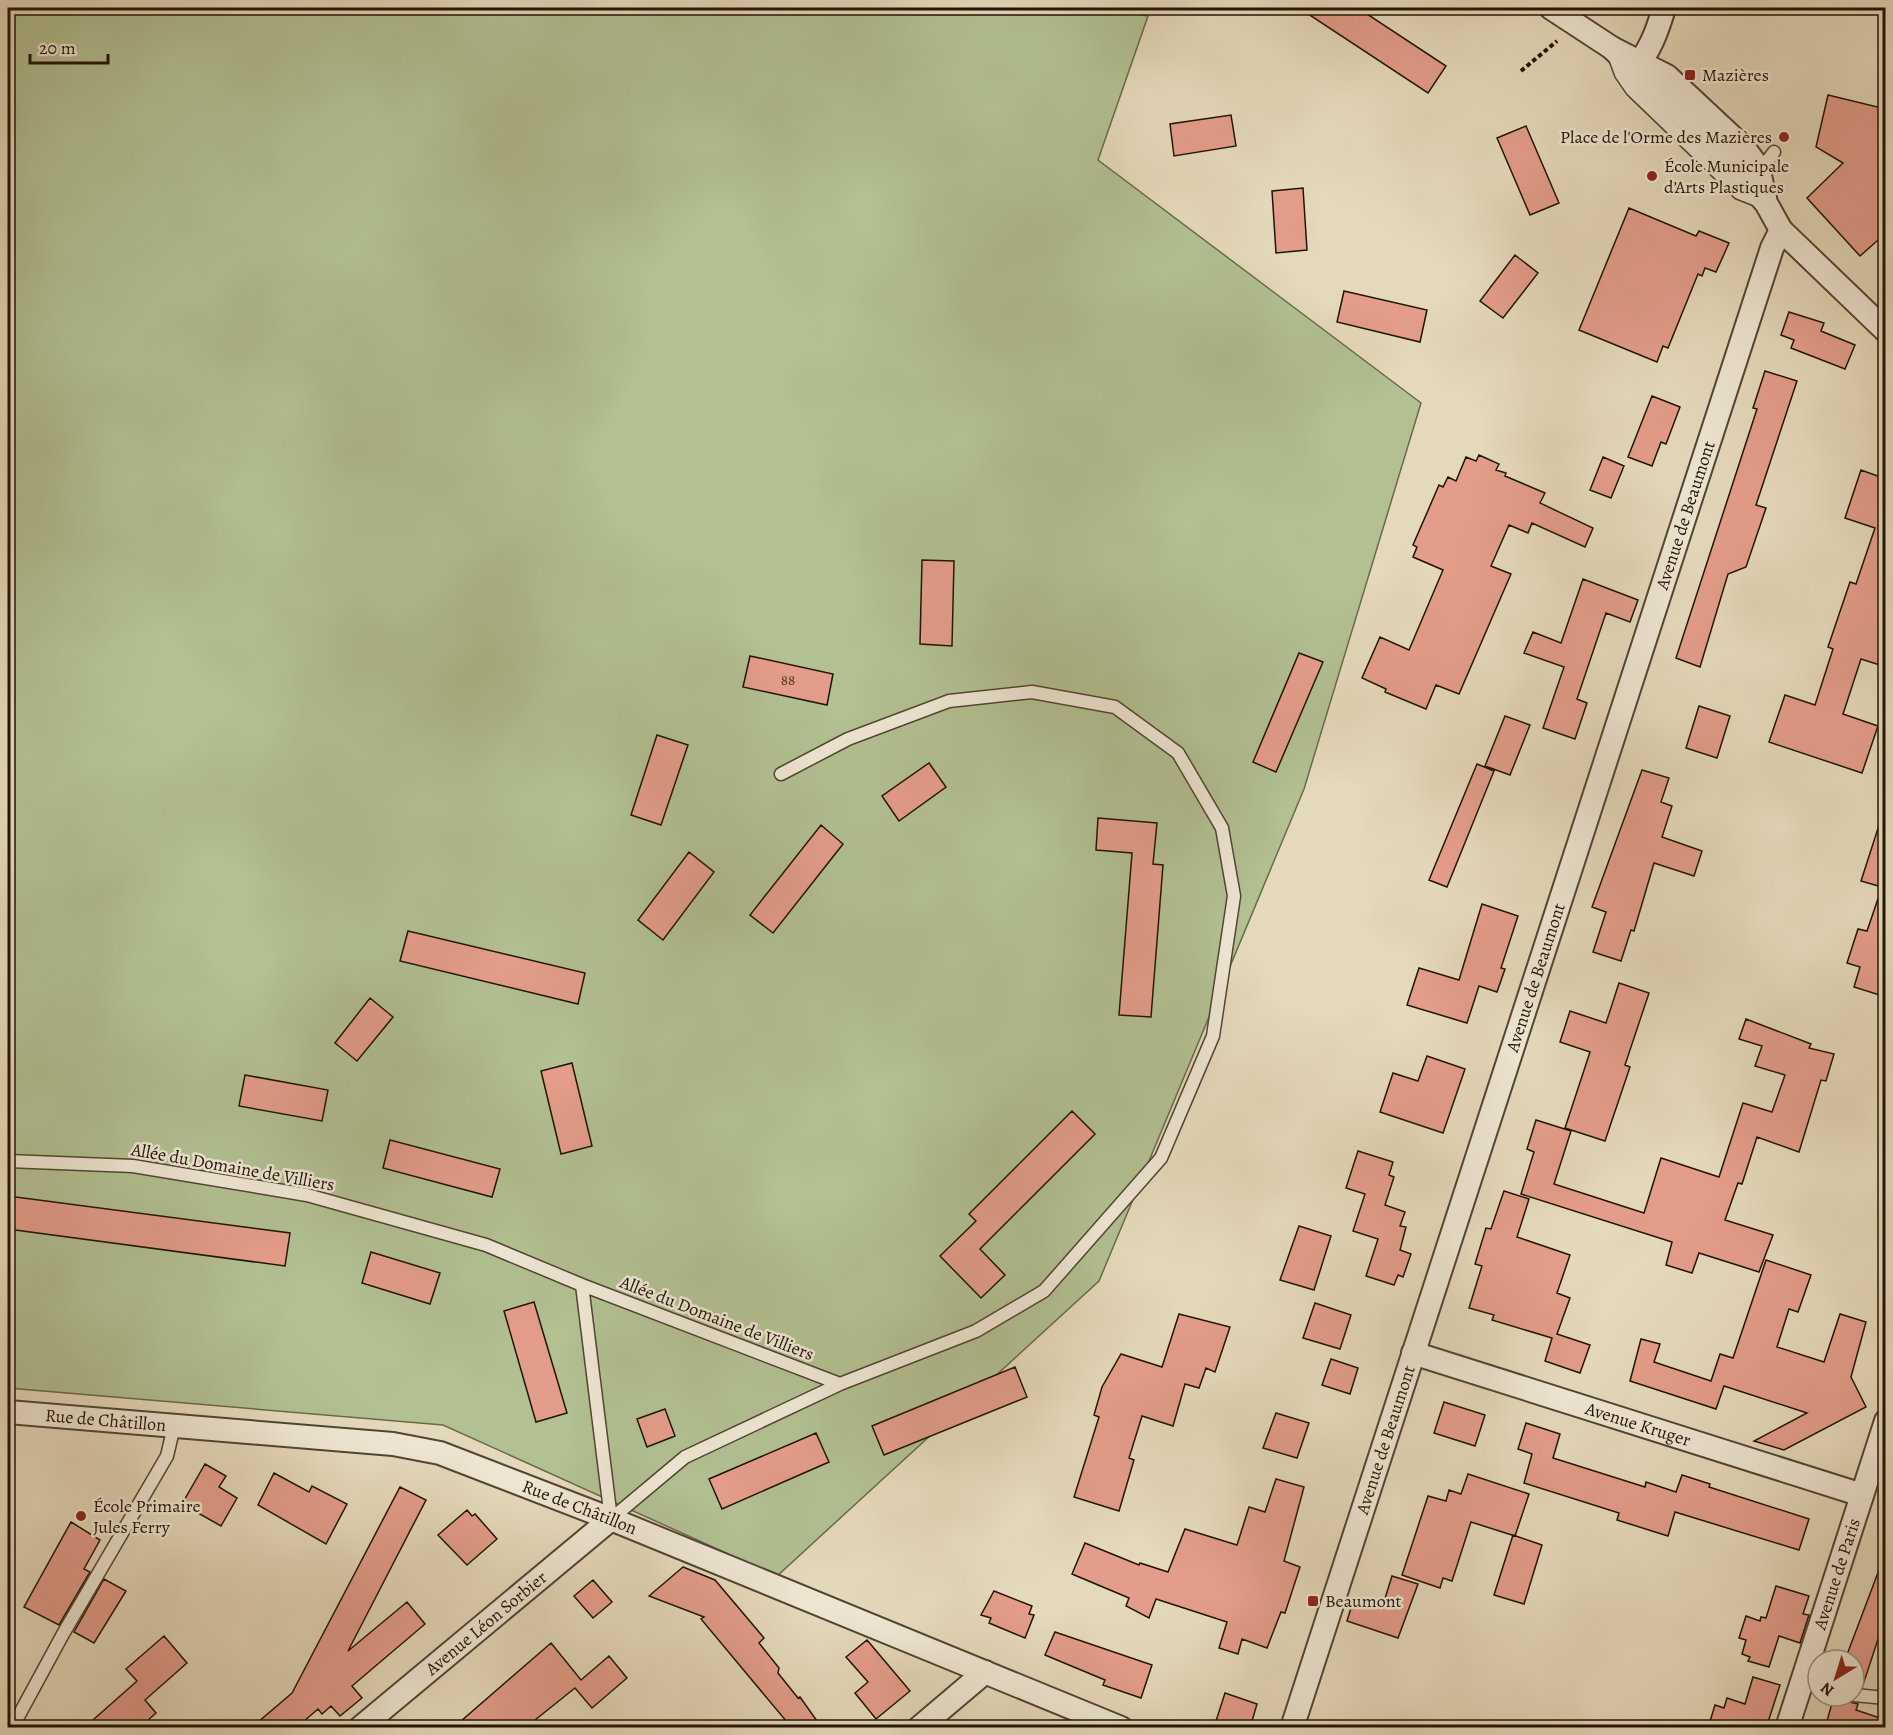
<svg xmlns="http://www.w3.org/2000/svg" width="1893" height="1735" viewBox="0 0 1893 1735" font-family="Alegreya,serif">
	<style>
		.green { fill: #b2c092; stroke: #696a4c; stroke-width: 1.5 }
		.building { fill: #e49d8a; stroke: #201406; stroke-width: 1.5 }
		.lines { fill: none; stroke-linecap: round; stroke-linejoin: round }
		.service-casing { stroke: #514533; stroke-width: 15 }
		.minor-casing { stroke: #514533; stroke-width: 26 }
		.path { stroke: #201406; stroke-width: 4; stroke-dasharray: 4.5 3; stroke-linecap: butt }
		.service { stroke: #eee6d3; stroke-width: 12 }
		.minor { stroke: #eee6d3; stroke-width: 22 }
		.poi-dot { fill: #8f2418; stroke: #eee6d3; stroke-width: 2 }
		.labels { text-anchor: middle; stroke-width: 5; stroke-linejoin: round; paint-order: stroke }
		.number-label { font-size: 15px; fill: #513627 }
		.poi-label { font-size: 18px; fill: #201406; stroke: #eee6d3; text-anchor: start }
		.street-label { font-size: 18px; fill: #201406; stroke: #eee6d3 }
	</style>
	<rect width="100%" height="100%" fill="#e5d9bb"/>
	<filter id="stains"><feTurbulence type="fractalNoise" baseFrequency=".00333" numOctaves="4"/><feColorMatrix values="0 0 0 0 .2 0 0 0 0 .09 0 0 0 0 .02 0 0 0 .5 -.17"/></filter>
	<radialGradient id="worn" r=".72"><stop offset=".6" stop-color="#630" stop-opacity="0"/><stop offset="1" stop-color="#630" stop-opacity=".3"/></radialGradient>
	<path class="green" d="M8,8H1101L1148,16L1098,160L1421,403L1304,789L1099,1281L777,1576L443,1425L8,1388Z"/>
	<path class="building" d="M1299,8H1358L1446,66L1428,93Z
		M1828,95L1886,109V233L1860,256L1807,198L1843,163L1816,147Z
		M1231,115L1236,146L1174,156L1170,124Z
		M1526,126L1559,203L1530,215L1497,138Z
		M1303,188L1307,250L1276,253L1272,191Z
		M1629,208L1696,236L1699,231L1729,243L1716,272L1705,268L1702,276L1698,274L1668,348L1663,346L1657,362L1579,330Z
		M1515,255L1538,273L1503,318L1480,301Z
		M1344,291L1427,310L1420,342L1337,322Z
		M1789,312L1824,323L1821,331L1855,345L1845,369L1791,348L1794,340L1781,335Z
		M1765,371L1797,381L1756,505L1766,508L1746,567L1728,574L1700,667L1676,658L1757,409L1753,408Z
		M1652,396L1680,407L1666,444L1661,442L1652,466L1628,457Z
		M1479,455L1499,464L1496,470L1506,473L1505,476L1545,493L1540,503L1593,528L1585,547L1532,523L1528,533L1509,525L1491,566L1511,574L1459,694L1436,685L1426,709L1385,692L1386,689L1362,678L1380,637L1409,650L1443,570L1413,557L1417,547L1413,545L1439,485L1443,487L1448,477L1456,481L1466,457L1476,461Z
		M1603,457L1624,466L1611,498L1590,490Z
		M1861,470L1886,479V667L1861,659L1843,714L1878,726L1862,773L1769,742L1785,695L1815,705L1833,649L1828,647L1850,582L1856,584L1875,528L1845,518Z
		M922,560L954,561L952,646L920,644Z
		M1583,579L1638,600L1630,622L1606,613L1577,699L1587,703L1575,739L1543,728L1564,667L1524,653L1533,632L1561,643Z
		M1299,653L1323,662L1276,772L1253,762Z
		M750,656L833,674L827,705L743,687Z
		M1699,706L1730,716L1717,758L1686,748Z
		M1505,716L1530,725L1510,775L1485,766Z
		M657,735L688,745L661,825L631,815Z
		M929,763L946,787L899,821L882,796Z
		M1477,764L1494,771L1447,887L1429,880Z
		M1642,770L1669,778L1661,802L1672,806L1662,837L1702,851L1694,876L1654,863L1634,931L1631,930L1621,961L1593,952L1606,912L1592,907Z
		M1098,818L1157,823L1153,864L1163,865L1151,1017L1119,1015L1132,853L1096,850Z
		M1881,819L1886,820V997L1854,987L1860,967L1847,963L1858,929L1867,931L1882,887L1861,881Z
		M821,825L843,844L773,933L750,915Z
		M689,852L714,872L663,940L638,920Z
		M1482,904L1518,916L1501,968L1505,969L1497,992L1479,986L1467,1023L1407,1005L1419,968L1459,980Z
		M408,931L585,973L578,1004L400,961Z
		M1619,983L1649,993L1625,1065L1630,1067L1605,1141L1565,1128L1590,1052L1560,1042L1570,1011L1606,1023Z
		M370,998L393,1017L357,1061L335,1043Z
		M1746,1019L1811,1044L1809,1048L1834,1054L1826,1081L1821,1080L1799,1152L1757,1137L1742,1184L1738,1183L1725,1220L1773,1235L1759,1272L1699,1253L1692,1273L1666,1265L1672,1242L1521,1194L1534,1152L1527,1149L1536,1120L1571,1131L1554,1184L1644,1213L1661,1158L1719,1177L1743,1103L1772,1112L1785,1075L1755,1066L1762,1046L1739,1039Z
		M1427,1056L1465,1069L1443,1133L1380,1112L1393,1073L1418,1081Z
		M572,1063L592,1146L561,1154L541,1071Z
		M245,1075L328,1090L322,1121L239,1106Z
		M1072,1111L1095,1134L980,1249L1005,1275L981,1298L940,1256L976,1221L969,1214Z
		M390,1140L500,1169L492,1197L383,1168Z
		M1358,1151L1393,1162L1389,1175L1394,1177L1385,1205L1405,1212L1400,1226L1406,1227L1400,1250L1411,1254L1403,1277L1398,1275L1394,1285L1366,1276L1378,1239L1353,1231L1365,1194L1346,1188Z
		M1504,1191L1529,1199L1517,1237L1570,1255L1557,1293L1570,1298L1557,1334L1590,1345L1580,1373L1545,1361L1552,1338L1492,1320L1494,1315L1469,1308L1482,1266L1475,1264L1486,1228L1491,1229Z
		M8,1196L290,1233L285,1266L8,1229Z
		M1299,1226L1331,1236L1314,1290L1280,1280Z
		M371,1252L440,1273L430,1304L362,1283Z
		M1766,1260L1811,1275L1798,1312L1789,1309L1777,1347L1824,1362L1840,1314L1866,1322L1851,1377L1866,1407L1784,1450L1754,1441L1807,1413L1724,1386L1716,1409L1630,1381L1641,1339L1660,1344L1654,1362L1711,1381L1720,1354L1733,1358Z
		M534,1302L567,1413L536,1422L504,1311Z
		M1315,1303L1351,1315L1340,1349L1303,1338Z
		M1179,1314L1230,1327L1215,1372L1206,1368L1199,1388L1185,1384L1173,1426L1142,1416L1129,1458L1134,1460L1119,1511L1074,1497L1099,1417L1094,1415L1102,1387L1121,1354L1162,1367Z
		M1331,1359L1358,1368L1350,1394L1322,1385Z
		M1015,1367L1027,1397L884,1455L872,1426Z
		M1444,1402L1485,1415L1475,1446L1434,1433Z
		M665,1409L675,1436L647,1447L637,1419Z
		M1276,1413L1309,1423L1297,1458L1263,1448Z
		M1526,1423L1560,1434L1553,1458L1645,1487L1646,1482L1676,1492L1682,1475L1710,1484L1709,1487L1809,1519L1799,1550L1675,1512L1668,1536L1617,1520L1619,1513L1524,1483L1532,1454L1518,1449Z
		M816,1433L829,1462L722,1509L709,1479Z
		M205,1464L226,1476L219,1487L237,1498L221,1526L182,1504Z
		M274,1473L309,1492L312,1486L347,1504L326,1544L258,1505Z
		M1468,1474L1529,1494L1515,1536L1471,1522L1452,1581L1443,1578L1440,1588L1402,1575L1428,1496L1446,1501L1449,1490L1461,1494Z
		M1276,1479L1304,1487L1284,1561L1300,1567L1285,1613L1281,1612L1267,1648L1242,1639L1238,1654L1219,1648L1227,1622L1156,1599L1149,1618L1126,1606L1129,1598L1072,1574L1085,1543L1139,1565L1140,1563L1168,1572L1185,1529L1237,1545L1249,1507L1265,1512Z
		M400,1487L426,1500L348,1651L407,1602L425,1624L352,1686L362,1698L340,1716L331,1706L322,1714L318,1709L296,1728H251L292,1693Z
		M467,1510L472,1516L475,1514L497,1539L467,1565L438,1535Z
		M71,1522L100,1540L84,1569L90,1572L59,1625L24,1607Z
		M1513,1535L1542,1545L1524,1604L1494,1595Z
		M1882,1562H1886V1615L1862,1688L1854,1687V1660H1845Z
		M683,1567L715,1580L764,1638L759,1643L779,1668L778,1673L798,1698L800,1697L822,1728H792L701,1619L704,1617L649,1596Z
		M1392,1576L1418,1584L1398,1638L1347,1621L1354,1598L1382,1608Z
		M104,1579L126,1591L94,1643L74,1632Z
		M593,1580L612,1602L593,1618L574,1596Z
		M1776,1586L1809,1596L1803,1614L1809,1615L1800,1643L1779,1636L1769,1667L1748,1661L1750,1657L1742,1654L1746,1640L1739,1638L1746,1616L1760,1621L1761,1617L1766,1618Z
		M994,1591L1032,1606L1029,1614L1034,1615L1025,1638L989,1623L991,1618L981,1615Z
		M1055,1632L1152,1665L1141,1698L1103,1685L1105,1680L1045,1655Z
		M164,1636L187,1663L145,1700L156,1713L139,1728H84L137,1681L126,1669Z
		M867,1640L910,1691L876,1719L855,1693L868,1682L846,1657Z
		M551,1643L581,1680L609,1656L627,1678L592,1708L575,1688L525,1728H453Z
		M1753,1677L1780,1685L1768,1722L1771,1723V1728H1708L1715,1705L1724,1708L1727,1698L1745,1704Z
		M1225,1693L1257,1704L1250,1728H1235L1216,1721Z
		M1834,1696H1846L1850,1702L1858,1704L1856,1710L1886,1720V1728H1825Z"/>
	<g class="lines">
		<defs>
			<path id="service" d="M1614,55L1621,74L1632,90L1739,193L1762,202
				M1755,169L1768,160L1774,152
				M8,1161L133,1166L307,1195L486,1245L582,1285L840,1384L976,1331L1044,1291L1161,1158L1213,1036L1234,896L1222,828L1178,753L1115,707L1032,692L949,701L848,739L781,774
				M582,1285L611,1519
				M611,1519L685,1457L840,1384
				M1854,1695L1886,1698
				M12,1728L63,1634L167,1456L174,1426"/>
			<g id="minor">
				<path d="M1551,8L1612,48L1667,76L1744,148L1758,167L1765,198"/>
				<path d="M1612,48L1729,160L1766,203L1781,230L1886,331"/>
				<path d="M1633,71C1650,51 1657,32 1664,8"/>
				<path id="s1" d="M1413,1353L1862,1495"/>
				<path id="s2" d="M8,1412L393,1444L440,1453L611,1519L1121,1728"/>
				<path id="s3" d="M360,1728L611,1519"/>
				<path d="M919,1728L985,1672"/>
				<path id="s4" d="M1292,1728L1772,248L1781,230"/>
				<path id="s5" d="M1787,1728L1886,1421"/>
			</g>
		</defs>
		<use href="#service" class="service-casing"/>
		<use href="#minor" class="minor-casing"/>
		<path class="path" d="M1521,71L1557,41"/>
		<use href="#service" class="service"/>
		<use href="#minor" class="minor"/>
	</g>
	<g class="poi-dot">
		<rect x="1684" y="69" width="12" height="12" rx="3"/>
		<circle cx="1784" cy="137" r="6"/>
		<circle cx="1652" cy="176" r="6"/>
		<circle cx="81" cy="1516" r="6"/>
		<rect x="1307" y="1595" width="12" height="12" rx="3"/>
	</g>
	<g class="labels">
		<g class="number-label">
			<text x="788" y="685">88</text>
		</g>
		<g class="poi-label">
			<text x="1702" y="81">Mazières</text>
			<text x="1772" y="143" text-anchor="end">Place de l'Orme des Mazières</text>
			<text x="1664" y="172">École Municipale<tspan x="1664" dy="21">d’Arts Plastiques</tspan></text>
			<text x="93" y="1512">École Primaire<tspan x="93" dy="21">Jules Ferry</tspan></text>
			<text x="1325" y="1607">Beaumont</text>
		</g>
		<g class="street-label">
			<text dy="6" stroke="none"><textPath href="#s4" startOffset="1275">Avenue de Beaumont</textPath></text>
			<text dy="6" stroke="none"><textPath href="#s4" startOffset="789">Avenue de Beaumont</textPath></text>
			<text transform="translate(233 1167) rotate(10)" y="6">Allée du Domaine de Villiers</text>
			<text transform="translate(717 1318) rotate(21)" y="6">Allée du Domaine de Villiers</text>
			<text dy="6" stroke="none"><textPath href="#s2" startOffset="98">Rue de Châtillon</textPath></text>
			<text dy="6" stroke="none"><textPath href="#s1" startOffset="236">Avenue Kruger</textPath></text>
			<text dy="6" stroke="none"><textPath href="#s4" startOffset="303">Avenue de Beaumont</textPath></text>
			<text dy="6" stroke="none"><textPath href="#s2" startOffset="584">Rue de Châtillon</textPath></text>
			<text dy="6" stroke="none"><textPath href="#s5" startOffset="162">Avenue de Paris</textPath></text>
			<text dy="6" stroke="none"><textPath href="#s3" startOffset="164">Avenue Léon Sorbier</textPath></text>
		</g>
	</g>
	<rect width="1893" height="1735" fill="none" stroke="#e5d9bb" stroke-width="30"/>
	<rect x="9" y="9" width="1875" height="1717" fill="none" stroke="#201406" stroke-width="3"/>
	<rect x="15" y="15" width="1863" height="1705" fill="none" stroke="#201406" stroke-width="1.5"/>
	<g transform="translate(1836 1678) rotate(218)"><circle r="28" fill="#eee6d3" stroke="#9c9281" stroke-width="1.5"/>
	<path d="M0-4.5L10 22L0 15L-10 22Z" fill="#8f2418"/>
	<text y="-9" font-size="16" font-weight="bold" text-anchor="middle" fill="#201406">N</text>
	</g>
	<path d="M30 54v9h78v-9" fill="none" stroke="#201406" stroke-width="3"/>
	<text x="39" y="54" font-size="18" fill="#201406" stroke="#eee6d3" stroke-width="4.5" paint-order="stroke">20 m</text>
	<rect width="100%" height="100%" filter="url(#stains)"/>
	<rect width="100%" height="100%" fill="url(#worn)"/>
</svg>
